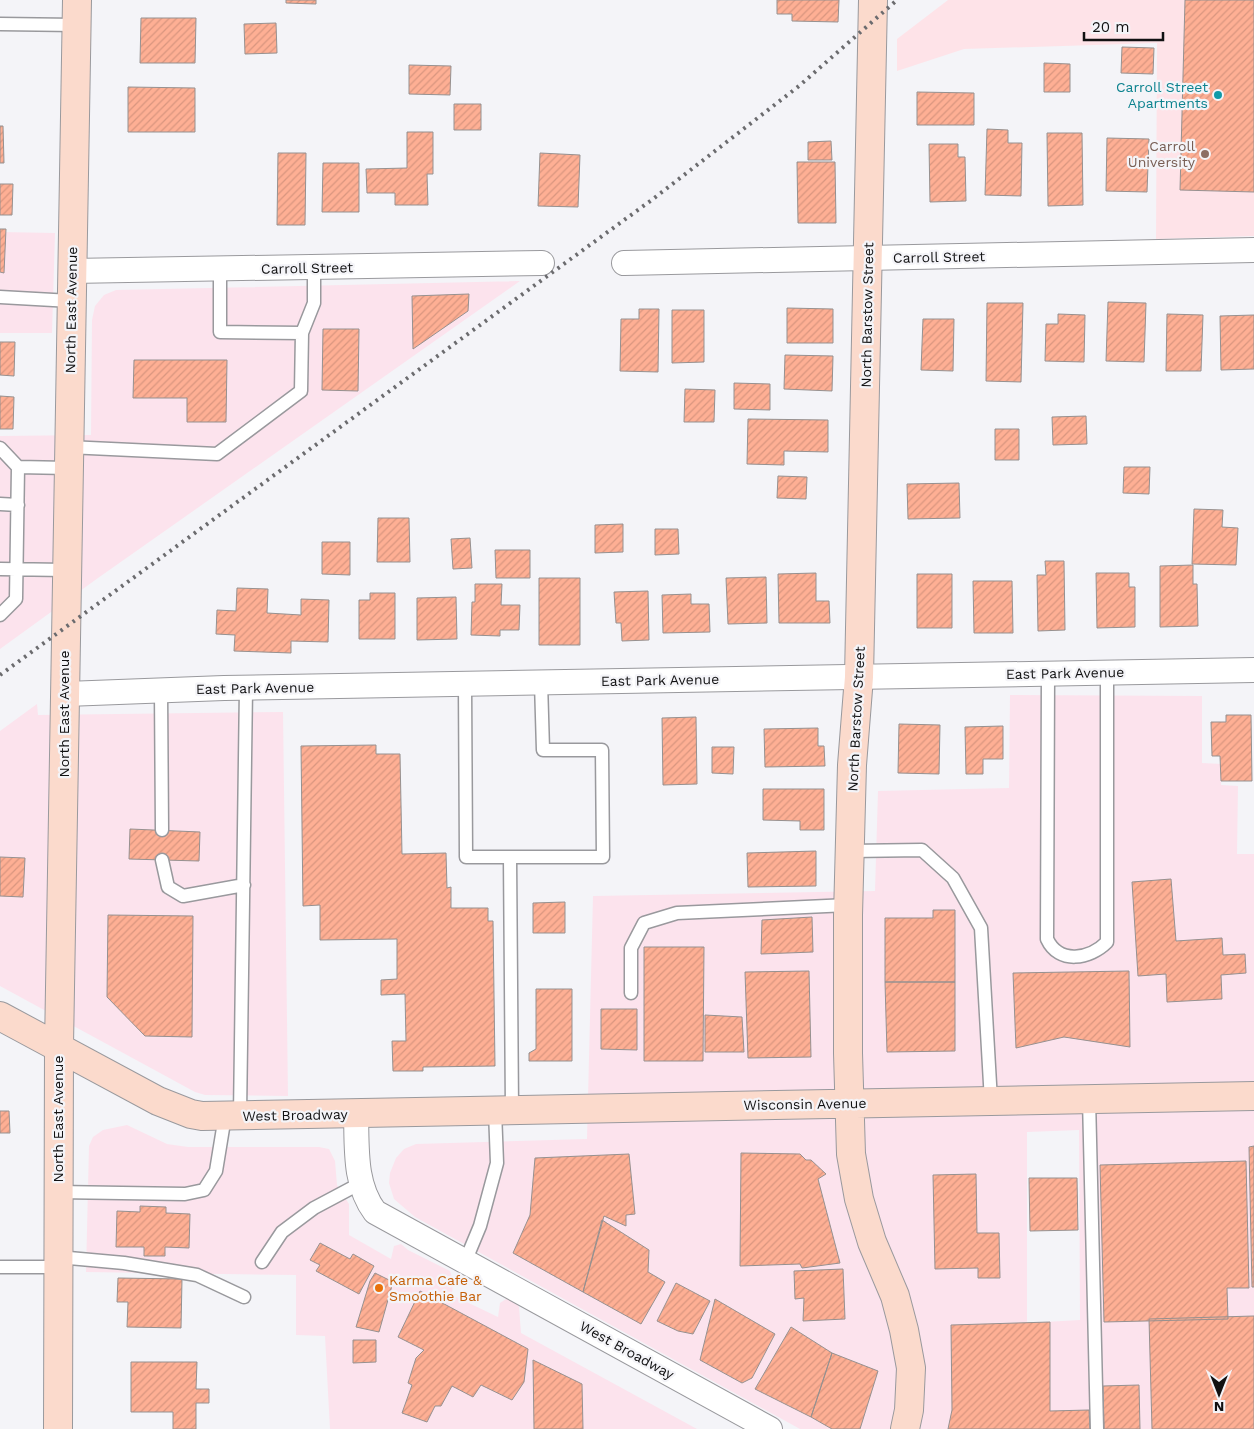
<svg xmlns="http://www.w3.org/2000/svg" width="1254" height="1429" viewBox="0 0 1254 1429" font-family="'Work Sans',sans-serif">
	<style>
		.commercial { fill: #fce3ed; fill-rule: evenodd }
		.education { fill: #fee3e8 }
		.building { fill: url(#building-hatch); stroke: #969190 }
		.lines { fill: none; stroke-linecap: round; stroke-linejoin: round }
		.lane-casing { stroke: #99999d; stroke-width: 15 }
		.street-casing { stroke: #99999d; stroke-width: 26 }
		.secondary-casing { stroke: #99999d; stroke-width: 30 }
		.lane { stroke: #fff; stroke-width: 12 }
		.street { stroke: #fff; stroke-width: 24 }
		.secondary { stroke: #fbdacc; stroke-width: 28 }
		.rail { stroke: #6b6b6e; stroke-width: 4; stroke-dasharray: 2.5 5; stroke-linecap: butt }
		.culture-dot { fill: #0f9aa8; stroke: #f4f4f8; stroke-width: 2 }
		.education-dot { fill: #8d6e63; stroke: #f4f4f8; stroke-width: 2 }
		.food-dot { fill: #e8710a; stroke: #f4f4f8; stroke-width: 2 }
		.labels { text-anchor: middle; stroke-width: 4.5; stroke-linejoin: round; paint-order: stroke }
		.culture-label { font-size: 14px; fill: #0d838f; stroke: #f4f4f8; text-anchor: end }
		.education-label { font-size: 14px; fill: #785e54; stroke: #f4f4f8; text-anchor: end }
		.street-label { font-size: 14px; fill: #111112; stroke: #f4f4f8 }
		.food-label { font-size: 14px; fill: #c56008; stroke: #f4f4f8; text-anchor: start }
	</style>
	<defs>
		<pattern id="building-hatch" width="6" height="6" patternUnits="userSpaceOnUse" patternTransform="scale(1.25)"><rect width="6" height="6" fill="#feaf94"/><path d="M-1 1l2-2M0 6l6-6M5 7l2-2" fill="none" stroke="#d9967f"/></pattern>
	</defs>
	<rect width="100%" height="100%" fill="#f4f4f8"/>
	<path class="commercial" d="M0,232L55,233L52,333H0Z
		M520,281L98,578L0,649V436L91,435L92,320L95,306L104,295L116,290Z
		M1010,695L1202,696V763L1222,764L1221,785L1238,786L1237,854H1254V1429H800L415,1217L394,1199L389,1183L390,1173L396,1158L404,1149L416,1144L587,1139L593,896L875,891L878,791L1009,788ZM1079,1130L1080,1320L1027,1323V1132Z
		M37,704L38,715L283,712L288,1096L205,1095L195,1092L0,986V731Z
		M127,1125L167,1144L188,1147H319L329,1149L335,1161L337,1185L349,1204V1235L391,1259L394,1246L401,1244L408,1250L450,1271L453,1281L452,1295L498,1317L500,1303L506,1299L514,1300L519,1307L521,1333L697,1429H330L325,1336L296,1335V1275L86,1272L89,1146L93,1137L103,1130Z"/>
	<path class="education" d="M948,0H1254V236L1156,239L1157,43L964,49L897,71V39Z"/>
	<path class="building" d="M286,0H316V4L286,3Z
		M777,0H839L838,22L792,21V14H777Z
		M1185,0H1254V192L1180,190Z
		M141,18H196L195,63H140Z
		M276,23L277,53L245,54L244,24Z
		M1122,47L1154,48L1153,74L1121,73Z
		M1044,63L1070,64V92H1044Z
		M409,65L451,66L450,95L409,94Z
		M128,87L195,88V132H128Z
		M917,92L974,93V125H917Z
		M454,104H481V130H454Z
		M0,126H3L4,163H0Z
		M987,129L1008,130V143H1022L1021,196L985,195Z
		M407,132H433V174H427L428,205H395V193H367L366,169L407,168Z
		M1047,133H1082L1083,205L1048,206Z
		M1107,138L1149,139L1147,192L1106,191Z
		M831,141L832,160H808V142Z
		M929,144H958V157H965L966,201L930,202Z
		M278,153H306L305,225H277Z
		M540,153L580,155L578,207L538,206Z
		M797,162H835L836,223H798Z
		M323,163H359V212H322Z
		M0,184H13L12,215H0Z
		M0,229H6L4,273L0,272Z
		M469,294L468,311L413,349L412,296Z
		M1108,302L1146,303L1144,362L1106,361Z
		M987,303H1023L1021,382L986,381Z
		M787,308L833,309V343H787Z
		M639,309H659L658,372L620,371L621,319H639Z
		M672,310H704V362L672,363Z
		M1058,314L1085,315L1084,362L1045,361L1046,324H1058Z
		M1167,314L1203,315L1201,371H1166Z
		M1254,315V369L1221,370L1220,316Z
		M923,319H954L953,371L921,370Z
		M323,329H359L358,391L322,390Z
		M0,342H15L14,376L0,375Z
		M785,355L833,356L832,391L784,389Z
		M134,360H227L226,422H187V398H133Z
		M734,383L770,384V410L734,409Z
		M685,389L715,390L714,422H684Z
		M0,396L14,397L13,429H0Z
		M1086,416L1087,444L1053,445L1052,417Z
		M748,419L828,420V452L784,451V465L747,464Z
		M995,429H1019V460H995Z
		M1124,467H1150L1149,494L1123,493Z
		M778,476L807,477L806,499L777,498Z
		M959,483L960,518L908,519L907,484Z
		M1194,509L1223,510L1222,527L1238,528L1236,565L1192,564Z
		M378,518H409L410,562H377Z
		M623,524V552L595,553V525Z
		M655,529H678L679,554L655,555Z
		M470,538L472,568L453,569L451,539Z
		M322,542H350V575L322,574Z
		M495,550H530V578H496Z
		M1045,561H1064L1065,630L1038,631L1037,575H1046Z
		M1193,565V584H1197L1198,626L1160,627V566Z
		M816,573V601H829L830,623H779L778,574Z
		M1096,573H1129V587H1135V627L1097,628Z
		M917,574H952V628H917Z
		M766,577L767,623L728,624L726,578Z
		M539,578H580V645H539Z
		M973,581H1012L1013,633H974Z
		M475,584H502L501,605H520L519,630H500V636L471,635L472,602H475Z
		M237,588L268,589L267,613L301,615V599L329,600L328,642L291,641V653L234,651L235,635L216,634L217,610L236,611Z
		M648,591L649,640L622,641L621,623H616L614,592Z
		M370,593H395V639H359V600H370Z
		M691,594V604H709L710,632L663,633L662,595Z
		M456,597L457,639L417,640V598Z
		M1226,715H1251L1252,781H1221L1220,756H1212L1211,722H1226Z
		M696,717L697,784L663,785L662,718Z
		M899,724L940,725L939,774L898,773Z
		M1003,726V759H983V774H966L965,727Z
		M818,728V746H824L825,766L765,767L764,729Z
		M376,745V754H400L402,854L446,853L447,888L451,887V908H488V921H493L495,1066L423,1067V1071H393L392,1041H406L405,994L381,995V980L397,979V939L320,940V905L303,906L301,746Z
		M712,747H734L733,774L712,773Z
		M763,789H824V830H800V821L763,820Z
		M130,829L200,832L199,861L129,859Z
		M816,851V886L748,887L747,853Z
		M0,857L25,858L23,897L0,896Z
		M1171,879L1176,941L1222,938L1223,955L1245,954L1246,973L1221,975L1222,999L1167,1002L1166,974L1138,976L1132,882Z
		M565,902V933H533V903Z
		M933,910H955V982H885V918H933Z
		M108,915L193,916L192,1037L145,1036L107,997Z
		M812,917L813,952L761,954L762,920Z
		M644,947H704L703,1061H644Z
		M809,971L811,1057L748,1058L745,972Z
		M1129,971L1130,1047L1064,1037L1016,1048L1013,973Z
		M885,982H955V1051L887,1052Z
		M536,989H572V1061H529V1053L536,1049Z
		M601,1009H637V1050L601,1049Z
		M705,1015L742,1017L744,1052H705Z
		M0,1111H9L10,1133H0Z
		M1254,1146V1287H1252L1249,1147Z
		M741,1153L800,1154L806,1160H811L826,1174L818,1179L840,1263L802,1268L800,1264L740,1266Z
		M629,1154L635,1214L626,1215V1226L604,1216L583,1292L513,1253L530,1215L535,1158Z
		M1246,1161L1249,1288H1227L1228,1319L1104,1322L1100,1165Z
		M976,1174L977,1233H999L1000,1278H978V1268L935,1269L933,1175Z
		M1029,1178H1077L1078,1230L1030,1231Z
		M140,1206L166,1207V1213L190,1214L189,1248L165,1247V1256H144V1247H116L117,1211L140,1212Z
		M602,1220L649,1250L648,1272L665,1282L641,1324L583,1292Z
		M320,1243L350,1259L353,1254L374,1266L359,1294L316,1271L320,1265L310,1260Z
		M843,1269L845,1319L803,1321L804,1298L795,1299L794,1271Z
		M375,1273L393,1282L379,1332L356,1327L370,1281Z
		M118,1278L182,1279L181,1328L127,1327L128,1302H117Z
		M676,1283L710,1301L693,1334L678,1331L657,1321Z
		M420,1291L528,1349L524,1382L512,1400L481,1385L473,1397L452,1386L441,1406H435L427,1422L402,1413L412,1385L408,1383L416,1358L424,1350L398,1337Z
		M715,1299L775,1334L752,1378L742,1383L700,1360Z
		M1254,1316V1429H1152L1149,1319Z
		M1050,1322V1411L1089,1410L1090,1429H948L952,1410L951,1325Z
		M791,1327L832,1353L811,1417L755,1389Z
		M353,1340H376V1362L353,1363Z
		M832,1353L878,1371L860,1429H832L811,1417Z
		M533,1360L582,1384L583,1429H534Z
		M131,1362H197L196,1389H209V1403H196V1429H173V1412H131Z
		M1139,1385L1140,1429H1104L1103,1386Z"/>
	<g class="lines">
		<defs>
			<path id="lane" d="M0,24L76,25
				M0,297L71,301
				M302,333L314,303V268
				M68,447L217,454L301,391L302,333L220,332V270
				M0,448L18,467
				M0,504L18,505
				M0,569L66,570
				M0,615L16,599L18,467L68,468
				M1048,674L1047,939C1059,965 1090,959 1107,942V673
				M465,684L466,857H603L602,750H543L541,682
				M161,691L162,830
				M850,851L922,850L953,878L981,928L991,1101
				M510,857L512,1110
				M162,860L168,887L183,896L244,885
				M631,993V948L644,923L677,913L848,905
				M1089,1099L1097,1429
				M240,1115L246,688
				M58,1192L185,1194L204,1190L216,1171L225,1116
				M58,1257L124,1263L197,1275L244,1297
				M262,1262L282,1232L314,1208L361,1183
				M465,1262L480,1226L497,1163L495,1111
				M0,1267H58"/>
			<path id="street" d="M624,263L1254,250
				M71,271L542,263
				M66,694L224,688L1254,670
				M356,1114C357,1148 354,1184 375,1212L770,1429"/>
			<path id="secondary" d="M873,0L859,677L852,765L848,915V1053L851,1154L859,1199L872,1242L895,1296L904,1330L911,1368L909,1410L905,1429
				M0,1016L158,1101L191,1114L202,1116L1254,1096
				M58,1429L59,1046L77,0"/>
		</defs>
		<use href="#lane" class="lane-casing"/>
		<use href="#street" class="street-casing"/>
		<use href="#secondary" class="secondary-casing"/>
		<use href="#lane" class="lane"/>
		<use href="#street" class="street"/>
		<use href="#secondary" class="secondary"/>
		<path class="rail" d="M0,675L653,199L799,86L897,0"/>
	</g>
	<circle class="culture-dot" cx="1218" cy="95" r="5"/>
	<circle class="education-dot" cx="1205" cy="154" r="5"/>
	<circle class="food-dot" cx="379" cy="1288" r="5"/>
	<g class="labels">
		<g class="culture-label">
			<text x="1208" y="92">Carroll Street<tspan x="1208" dy="16">Apartments</tspan></text>
		</g>
		<g class="education-label">
			<text x="1195" y="151">Carroll<tspan x="1195" dy="16">University</tspan></text>
		</g>
		<g class="street-label">
			<text transform="translate(939 257) rotate(-1)" y="5">Carroll Street</text>
			<text transform="translate(307 268) rotate(-1)" y="5">Carroll Street</text>
			<text transform="translate(71 310) rotate(-89)" y="5">North East Avenue</text>
			<text transform="translate(867 315) rotate(-89)" y="5">North Barstow Street</text>
			<text transform="translate(1065 673) rotate(-1)" y="5">East Park Avenue</text>
			<text transform="translate(660 680) rotate(-1)" y="5">East Park Avenue</text>
			<text transform="translate(255 688) rotate(-1)" y="5">East Park Avenue</text>
			<text transform="translate(64 714) rotate(-90)" y="5">North East Avenue</text>
			<text transform="translate(856 719) rotate(-87)" y="5">North Barstow Street</text>
			<text transform="translate(805 1104) rotate(-1)" y="5">Wisconsin Avenue</text>
			<text transform="translate(295 1115) rotate(-1)" y="5">West Broadway</text>
			<text transform="translate(58 1119) rotate(-90)" y="5">North East Avenue</text>
			<text transform="translate(627 1350) rotate(29)" y="5">West Broadway</text>
		</g>
		<g class="food-label">
			<text x="389" y="1285">Karma Cafe &amp;<tspan x="389" dy="16">Smoothie Bar</tspan></text>
		</g>
	</g>
	<g transform="translate(1219 1394) rotate(180)" stroke="#f4f4f8" stroke-width="4" paint-order="stroke">
	<path d="M0-4L9 19L0 12L-9 19Z" fill="#111112"/>
	<text y="-8" font-size="14" font-weight="bold" text-anchor="middle" fill="#111112">N</text>
	</g>
	<path d="M1084 32v8h79v-8" fill="none" stroke="#111112" stroke-width="2.5"/>
	<text x="1092" y="32" font-size="15" fill="#111112" stroke="#f4f4f8" stroke-width="4" paint-order="stroke">20 m</text>
</svg>
